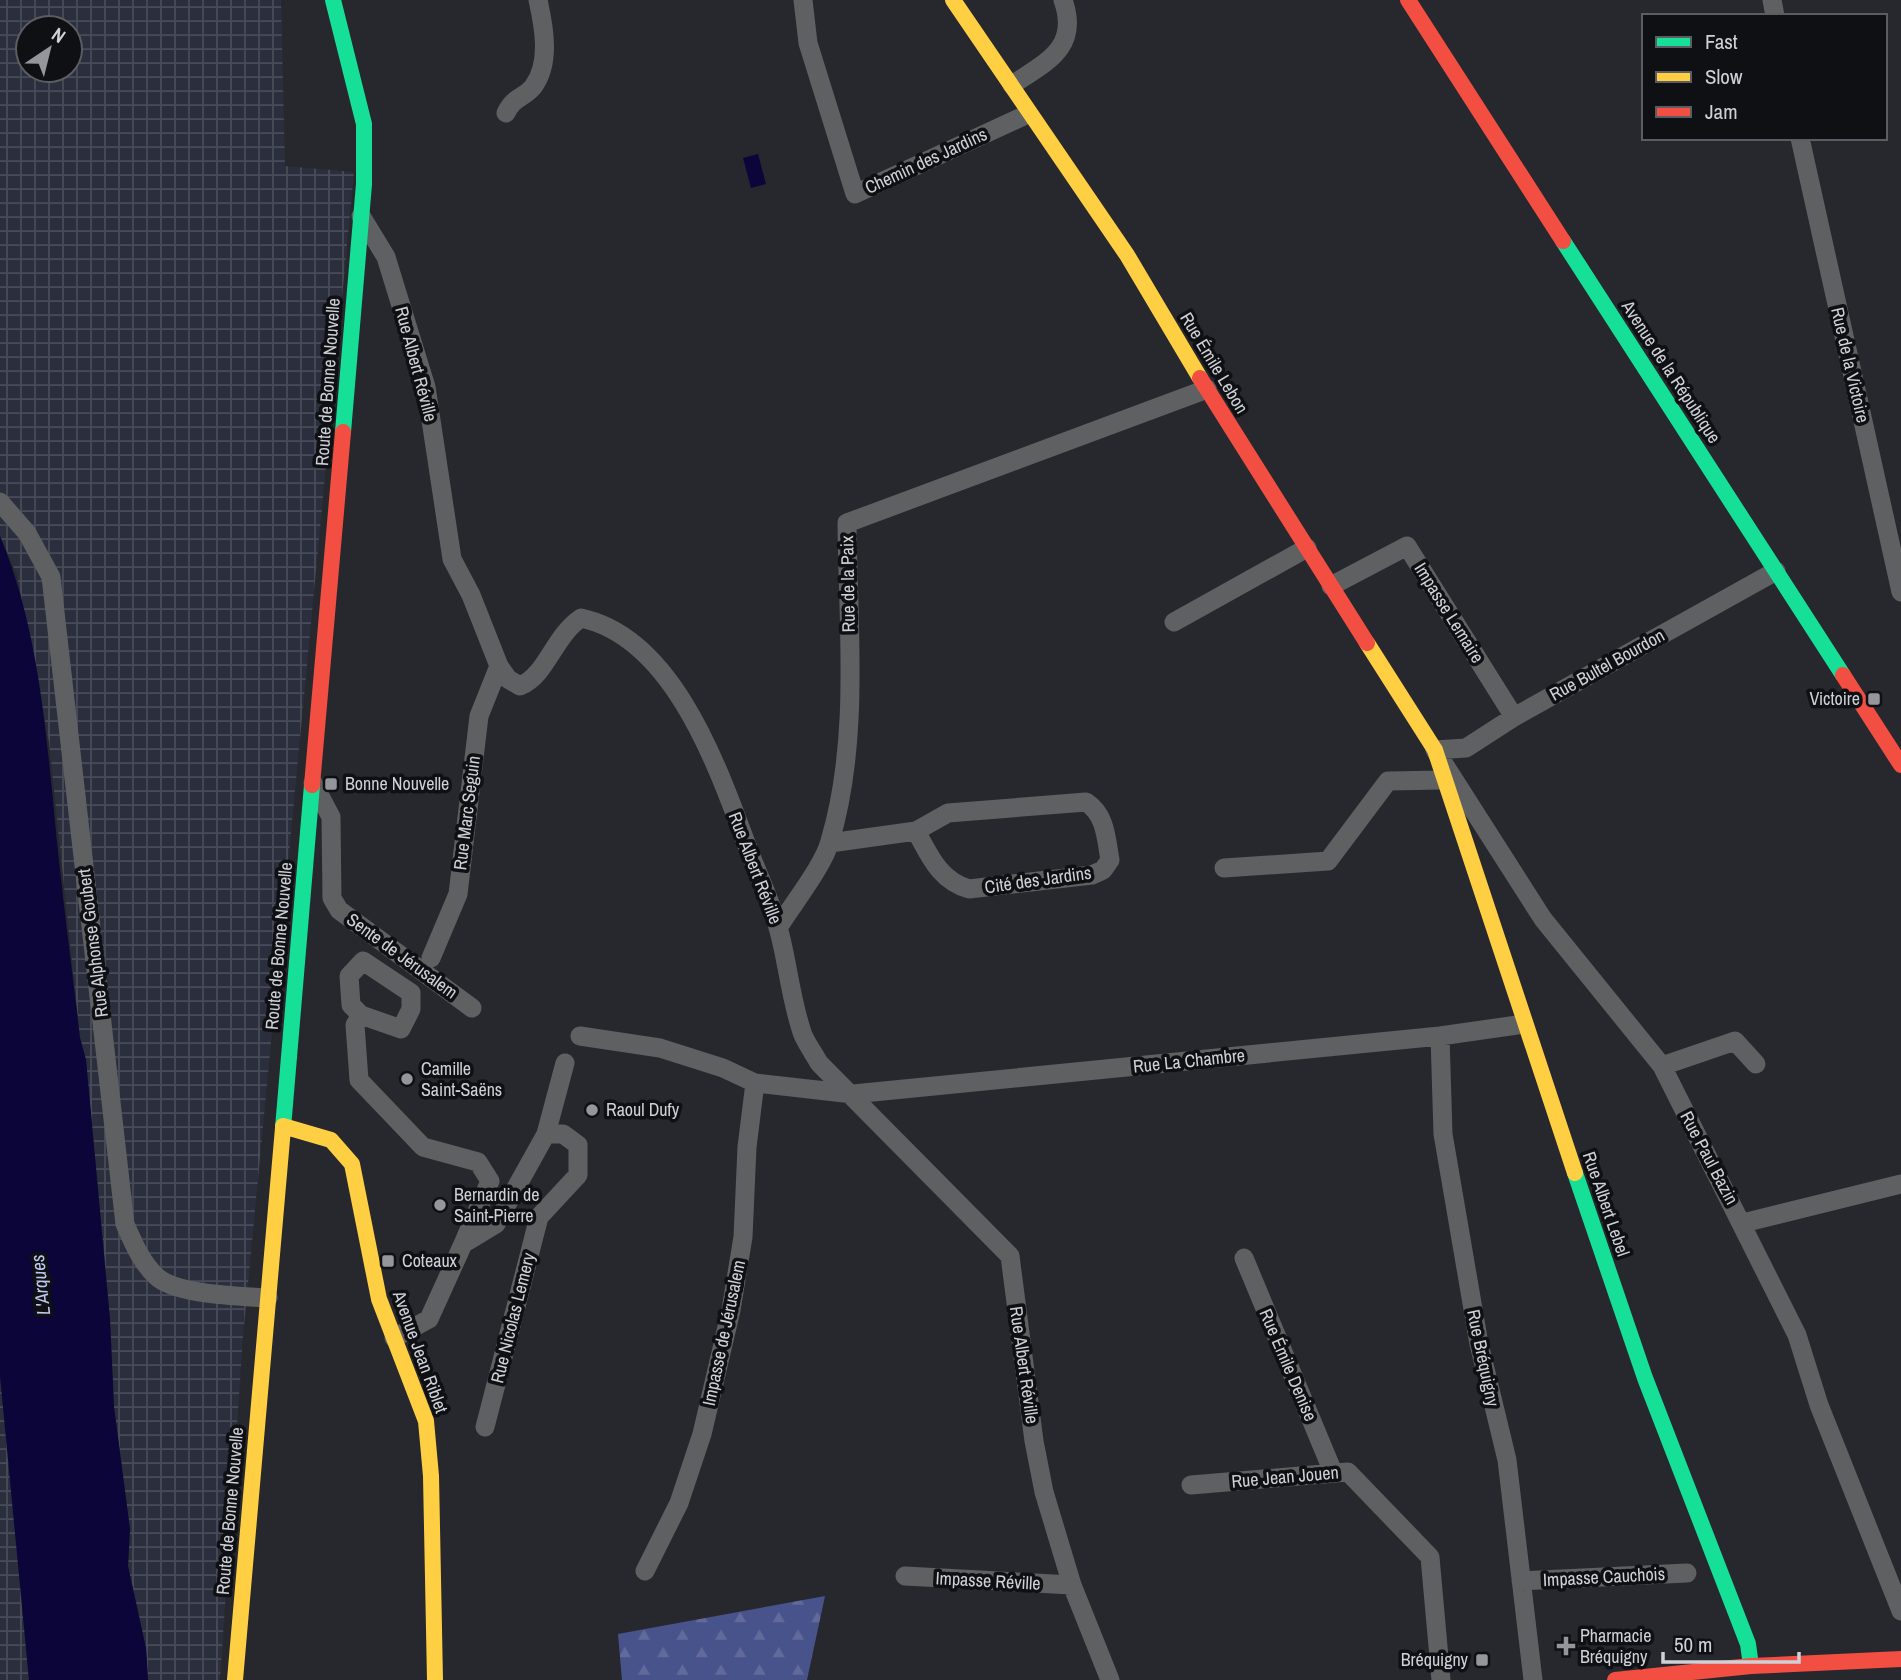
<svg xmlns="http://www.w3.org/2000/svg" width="1901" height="1680" viewBox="0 0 1901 1680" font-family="'Archivo Narrow',sans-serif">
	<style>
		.industrial { fill: url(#industrial-grid); fill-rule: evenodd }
		.forest { fill: url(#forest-firs) }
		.water { fill: #0b053a }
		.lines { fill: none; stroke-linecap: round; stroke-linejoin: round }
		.street { stroke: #5e6061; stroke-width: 19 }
		.fast { stroke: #16e098; stroke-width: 16 }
		.slow { stroke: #ffcf43; stroke-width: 16 }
		.jam { stroke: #f24e42; stroke-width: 16 }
		.poi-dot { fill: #94969c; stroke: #0f1014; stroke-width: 2.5 }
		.labels { text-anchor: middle; stroke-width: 7; stroke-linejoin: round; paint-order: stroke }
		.street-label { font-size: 18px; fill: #cfd1d8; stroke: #0f1014 }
		.poi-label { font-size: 18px; fill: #cfd1d8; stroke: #0f1014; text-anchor: start }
		.water-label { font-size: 19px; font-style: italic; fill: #bfc9ef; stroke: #0f1014 }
	</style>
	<defs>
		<pattern id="industrial-grid" width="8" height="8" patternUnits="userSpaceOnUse" patternTransform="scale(1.75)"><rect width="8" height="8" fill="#2a2e3d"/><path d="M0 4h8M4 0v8" fill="none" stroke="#484b58"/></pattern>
		<pattern id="forest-firs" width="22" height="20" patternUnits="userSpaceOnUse" patternTransform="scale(1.75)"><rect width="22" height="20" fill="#48528b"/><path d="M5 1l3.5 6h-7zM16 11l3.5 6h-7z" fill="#616a9b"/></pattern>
	</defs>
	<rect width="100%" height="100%" fill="#27282e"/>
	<path class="industrial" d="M0,0H281L285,166L354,172L243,1336L220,1680H148L146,1648L128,1566L130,1529L114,1407L110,1319L86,1060L80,1038L49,742L17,575L0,536ZM28,28H70V70H28Z
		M0,1376L20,1565L29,1680H0Z"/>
	<path class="forest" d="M825,1596L807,1680H622L618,1634Z"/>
	<path class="water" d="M758,154L766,184L751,188L743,158Z
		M0,536C35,620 44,710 53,800C60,880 71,959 80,1038L86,1060L110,1319L114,1407L130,1529L128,1566L146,1648L148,1680H29L0,1376Z"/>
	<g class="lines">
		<path class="street" d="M803,0L808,43L855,194L1028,114
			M1772,0L1775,16
			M1012,85C1046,62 1080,48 1063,0
			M506,113C514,96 523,99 533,87C551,63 544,27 538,0
			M1800,138L1901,592
			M361,216L386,257L426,387L452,559L471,595L499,666L508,679L520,686C547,675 553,637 581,618C675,638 719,771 749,851C759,877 772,904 779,931C788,964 791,1002 803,1035C807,1044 814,1054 819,1063L1010,1256L1034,1441L1044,1492L1072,1585L1110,1680
			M0,502L27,533L51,577L125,1224C133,1242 141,1262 156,1276C175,1295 241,1296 268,1298
			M1776,571L1514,717L1466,748L1435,750L1543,919L1662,1066L1797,1335L1819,1405L1901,1611
			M1331,586L1407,546L1514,717
			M1174,622L1307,548
			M313,783L331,817L332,898L339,910L472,1008
			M830,843L916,831L948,813L1086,802C1106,815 1106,838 1110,860L1103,870L1092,875L969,889C939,880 930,856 916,831
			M1224,868L1328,861L1388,781L1443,780
			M778,928C792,905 824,865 830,841C860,740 848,627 847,523L1207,389
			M431,958L458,894L479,716L499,666
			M361,1015L351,1005L349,976L363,961L411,993V1009L401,1029L361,1015L355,1025L359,1080L423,1147L478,1162L490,1181L463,1244
			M580,1036L660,1048L723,1068L755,1083L853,1094L1440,1036L1524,1024
			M1440,1036L1443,1134L1479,1344L1507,1460L1533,1680
			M1662,1066L1735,1041L1756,1064
			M546,1134L565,1063
			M1743,1223L1901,1184
			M1244,1258L1333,1472
			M394,1338L429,1319L463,1244L496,1224L546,1134H563L578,1145V1175L539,1217L485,1427
			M1191,1485L1348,1472L1430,1557L1441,1680
			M645,1571L679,1503L702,1434L731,1310L743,1237L747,1147L755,1083
			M905,1576L1072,1585
			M1521,1581L1687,1573"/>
		<path class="fast" d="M333,0L364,124V184L343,432
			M1563,241L1843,675
			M283,1128L312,785
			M1575,1173L1645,1378L1748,1644L1751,1666"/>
		<path class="slow" d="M953,0L1127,255L1200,378
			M1367,643L1435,750L1575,1173
			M283,1126L331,1140L352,1164L379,1299L426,1421L431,1476L435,1680
			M235,1680L283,1128"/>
		<path class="jam" d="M1408,0L1563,241
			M1200,378L1367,643
			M1843,675L1901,765
			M312,785L343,432
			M1615,1680L1751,1666L1901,1659"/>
	</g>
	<g class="poi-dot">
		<rect x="1867" y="692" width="14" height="14" rx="3.5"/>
		<rect x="324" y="777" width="14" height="14" rx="3.5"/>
		<circle cx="407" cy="1079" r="7"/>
		<circle cx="592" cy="1110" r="7"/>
		<circle cx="440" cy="1205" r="7"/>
		<rect x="381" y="1254" width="14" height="14" rx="3.5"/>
		<path d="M1562.5 1635.5h7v7h7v7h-7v7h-7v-7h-7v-7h7z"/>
		<rect x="1475" y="1653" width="14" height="14" rx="3.5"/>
	</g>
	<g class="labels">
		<g class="street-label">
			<text transform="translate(926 161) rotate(-25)" y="6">Chemin des Jardins</text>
			<text transform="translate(1214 363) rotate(59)" y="6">Rue Émile Lebon</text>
			<text transform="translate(416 364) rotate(75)" y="6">Rue Albert Réville</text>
			<text transform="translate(1850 365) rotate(77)" y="6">Rue de la Victoire</text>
			<text transform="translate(1671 372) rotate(57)" y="6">Avenue de la République</text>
			<text transform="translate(328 382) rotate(-86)" y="6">Route de Bonne Nouvelle</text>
			<text transform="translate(848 584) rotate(-91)" y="6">Rue de la Paix</text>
			<text transform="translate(1449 613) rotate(58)" y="6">Impasse Lemaire</text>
			<text transform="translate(1607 665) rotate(-29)" y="6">Rue Bultel Bourdon</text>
			<text transform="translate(467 813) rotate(-83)" y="6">Rue Marc Seguin</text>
			<text transform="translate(755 868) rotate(69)" y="6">Rue Albert Réville</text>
			<text transform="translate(1038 880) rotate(-8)" y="6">Cité des Jardins</text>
			<text transform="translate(93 943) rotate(-97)" y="6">Rue Alphonse Goubert</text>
			<text transform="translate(279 946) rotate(-85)" y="6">Route de Bonne Nouvelle</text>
			<text transform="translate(402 956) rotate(36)" y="6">Sente de Jérusalem</text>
			<text transform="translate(1189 1061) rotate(-6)" y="6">Rue La Chambre</text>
			<text transform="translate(1709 1158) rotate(62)" y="6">Rue Paul Bazin</text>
			<text transform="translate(1606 1204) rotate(71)" y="6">Rue Albert Lebel</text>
			<text transform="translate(513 1318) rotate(-76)" y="6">Rue Nicolas Lemery</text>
			<text transform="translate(724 1333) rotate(-78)" y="6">Impasse de Jérusalem</text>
			<text transform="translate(420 1352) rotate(70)" y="6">Avenue Jean Riblet</text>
			<text transform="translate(1483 1358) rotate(78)" y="6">Rue Bréquigny</text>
			<text transform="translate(1024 1365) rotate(82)" y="6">Rue Albert Réville</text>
			<text transform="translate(1288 1365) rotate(67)" y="6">Rue Émile Denise</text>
			<text transform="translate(1285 1477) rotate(-5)" y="6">Rue Jean Jouen</text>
			<text transform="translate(230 1511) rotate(-85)" y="6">Route de Bonne Nouvelle</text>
			<text transform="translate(1604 1577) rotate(-3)" y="6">Impasse Cauchois</text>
			<text transform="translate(988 1581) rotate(3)" y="6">Impasse Réville</text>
		</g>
		<g class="poi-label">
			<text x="1860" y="705" text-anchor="end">Victoire</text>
			<text x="345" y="790">Bonne Nouvelle</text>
			<text x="421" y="1075">Camille<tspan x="421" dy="21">Saint-Saëns</tspan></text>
			<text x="606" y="1116">Raoul Dufy</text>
			<text x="454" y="1201">Bernardin de<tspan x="454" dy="21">Saint-Pierre</tspan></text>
			<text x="402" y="1267">Coteaux</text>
			<text x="1580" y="1642">Pharmacie<tspan x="1580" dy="21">Bréquigny</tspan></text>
			<text x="1468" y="1666" text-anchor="end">Bréquigny</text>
		</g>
		<g class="water-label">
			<text transform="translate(40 1285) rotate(-96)" y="7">L'Arques</text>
		</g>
	</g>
	<rect x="1642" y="14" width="245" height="126" fill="#0f1014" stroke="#5c5d62" stroke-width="2"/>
	<rect x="1656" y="37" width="35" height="10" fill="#16e098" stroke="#5c5d62" stroke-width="2"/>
	<text x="1705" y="49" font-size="21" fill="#cfd1d8">Fast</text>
	<rect x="1656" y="72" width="35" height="10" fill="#ffcf43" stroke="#5c5d62" stroke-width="2"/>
	<text x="1705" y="84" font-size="21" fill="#cfd1d8">Slow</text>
	<rect x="1656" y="107" width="35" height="10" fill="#f24e42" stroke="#5c5d62" stroke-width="2"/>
	<text x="1705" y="119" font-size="21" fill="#cfd1d8">Jam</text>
	<g transform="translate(49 49) rotate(35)"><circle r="33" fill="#0f1014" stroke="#5c5d62" stroke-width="2"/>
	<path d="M0-5L12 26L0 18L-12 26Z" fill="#94969c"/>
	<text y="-10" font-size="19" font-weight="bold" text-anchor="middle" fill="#cfd1d8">N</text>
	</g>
	<path d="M1663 1652v10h136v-10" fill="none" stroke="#cfd1d8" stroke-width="3.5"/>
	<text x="1674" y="1652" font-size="21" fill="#cfd1d8" stroke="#0f1014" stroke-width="5" paint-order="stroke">50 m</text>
</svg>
